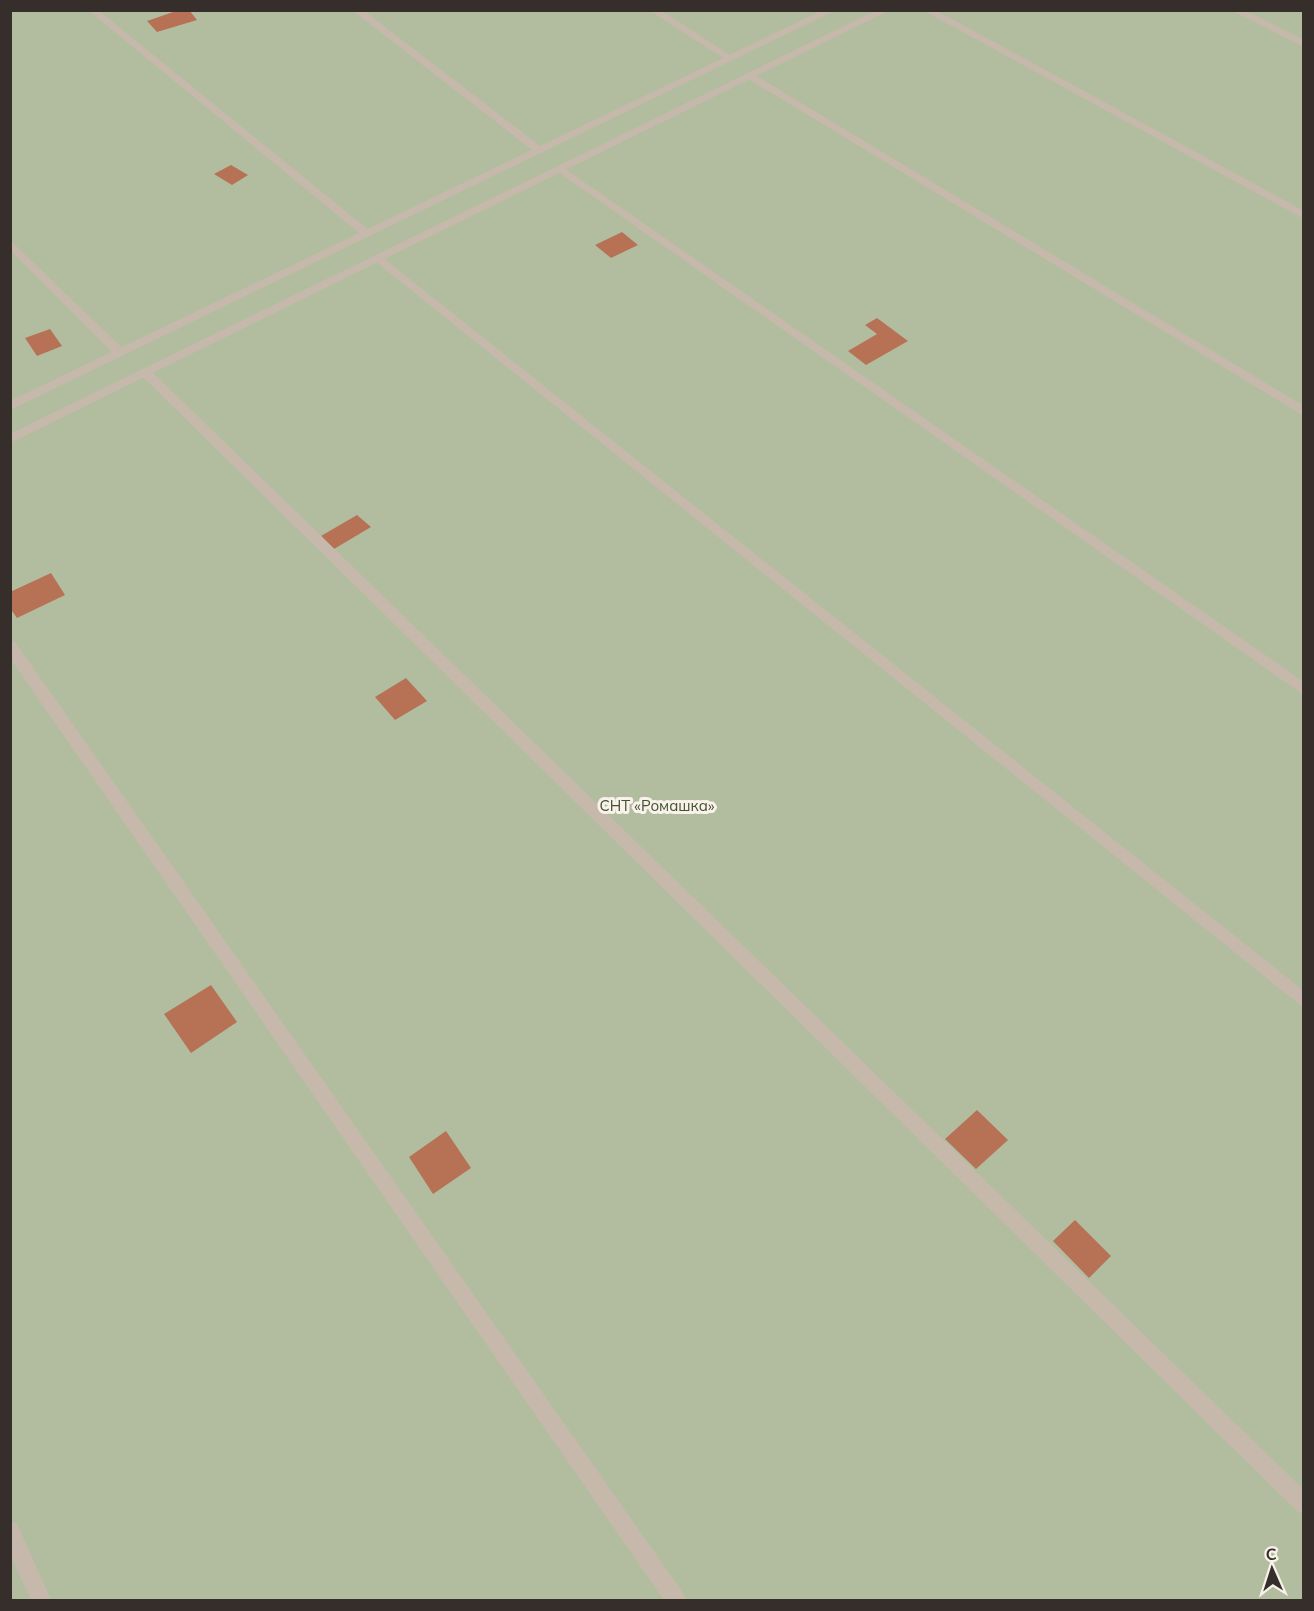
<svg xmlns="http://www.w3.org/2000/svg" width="1314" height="1611" viewBox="0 0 1314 1611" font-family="Mulish,sans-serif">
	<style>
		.green { fill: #b2bda0 }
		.building { fill: #b77155 }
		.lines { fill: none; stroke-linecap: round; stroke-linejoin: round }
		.service { fill: #c6b9ac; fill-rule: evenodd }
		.minor { fill: #c6b9ac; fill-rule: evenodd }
		.labels { text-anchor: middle; stroke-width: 6; stroke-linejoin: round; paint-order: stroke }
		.park-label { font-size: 15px; fill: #435031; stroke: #f8f2ea }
	</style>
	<rect width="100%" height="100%" fill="#efe8de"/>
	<path class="green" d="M11,11H1303V1600H11Z"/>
	<path class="building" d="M179,10H189L197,20L157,32L147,21Z
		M231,165L248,175L232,185L214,174Z
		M622,232L638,245L611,258L595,245Z
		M877,318L908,341L866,365L848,351L877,334L865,325Z
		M50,329L62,346L37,356L25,338Z
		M357,515L371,527L334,549L321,536Z
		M51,573L65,595L17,618L10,608V592Z
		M406,678L427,701L395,720L375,697Z
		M211,985L237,1022L191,1053L164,1014Z
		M977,1110L1008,1140L976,1169L945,1139Z
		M446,1131L471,1168L433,1194L409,1157Z
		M1075,1220L1111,1256L1089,1278L1053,1241Z"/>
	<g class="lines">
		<path class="service" d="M88,10H98L371,232V236H363Z
			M352,10H363L544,149V153H536Z
			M649,10H660L736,59L728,61Z
			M923,10H935L1304,211V219Z
			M1231,10H1244L1304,40V47Z
			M751,73L1304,406V416L747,78L746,76Z
			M561,166L1304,682V695L557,171V167Z
			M10,240L124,350V356H116L10,250Z
			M378,254L1304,991V1008L374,260V256Z
			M145,368L149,369L1304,1490V1514L1297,1511L141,375V369Z
			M10,641L15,642L683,1593L686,1600H664L10,658Z
			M10,1521L17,1524L51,1600H31L10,1555Z"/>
		<path class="minor" d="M823,10H836L10,410V401Z
			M877,10H890L10,443V434Z"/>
	</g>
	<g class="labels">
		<g class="park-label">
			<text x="657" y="811">СНТ «Ромашка»</text>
		</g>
	</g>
	<rect width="1314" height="1611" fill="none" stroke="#352e2a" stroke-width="24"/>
	<g transform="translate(1272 1569) rotate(357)" stroke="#f8f2ea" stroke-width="4.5" paint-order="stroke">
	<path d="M0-4.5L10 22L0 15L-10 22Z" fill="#352e2a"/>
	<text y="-9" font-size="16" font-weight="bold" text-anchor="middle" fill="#352e2a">С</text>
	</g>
</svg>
